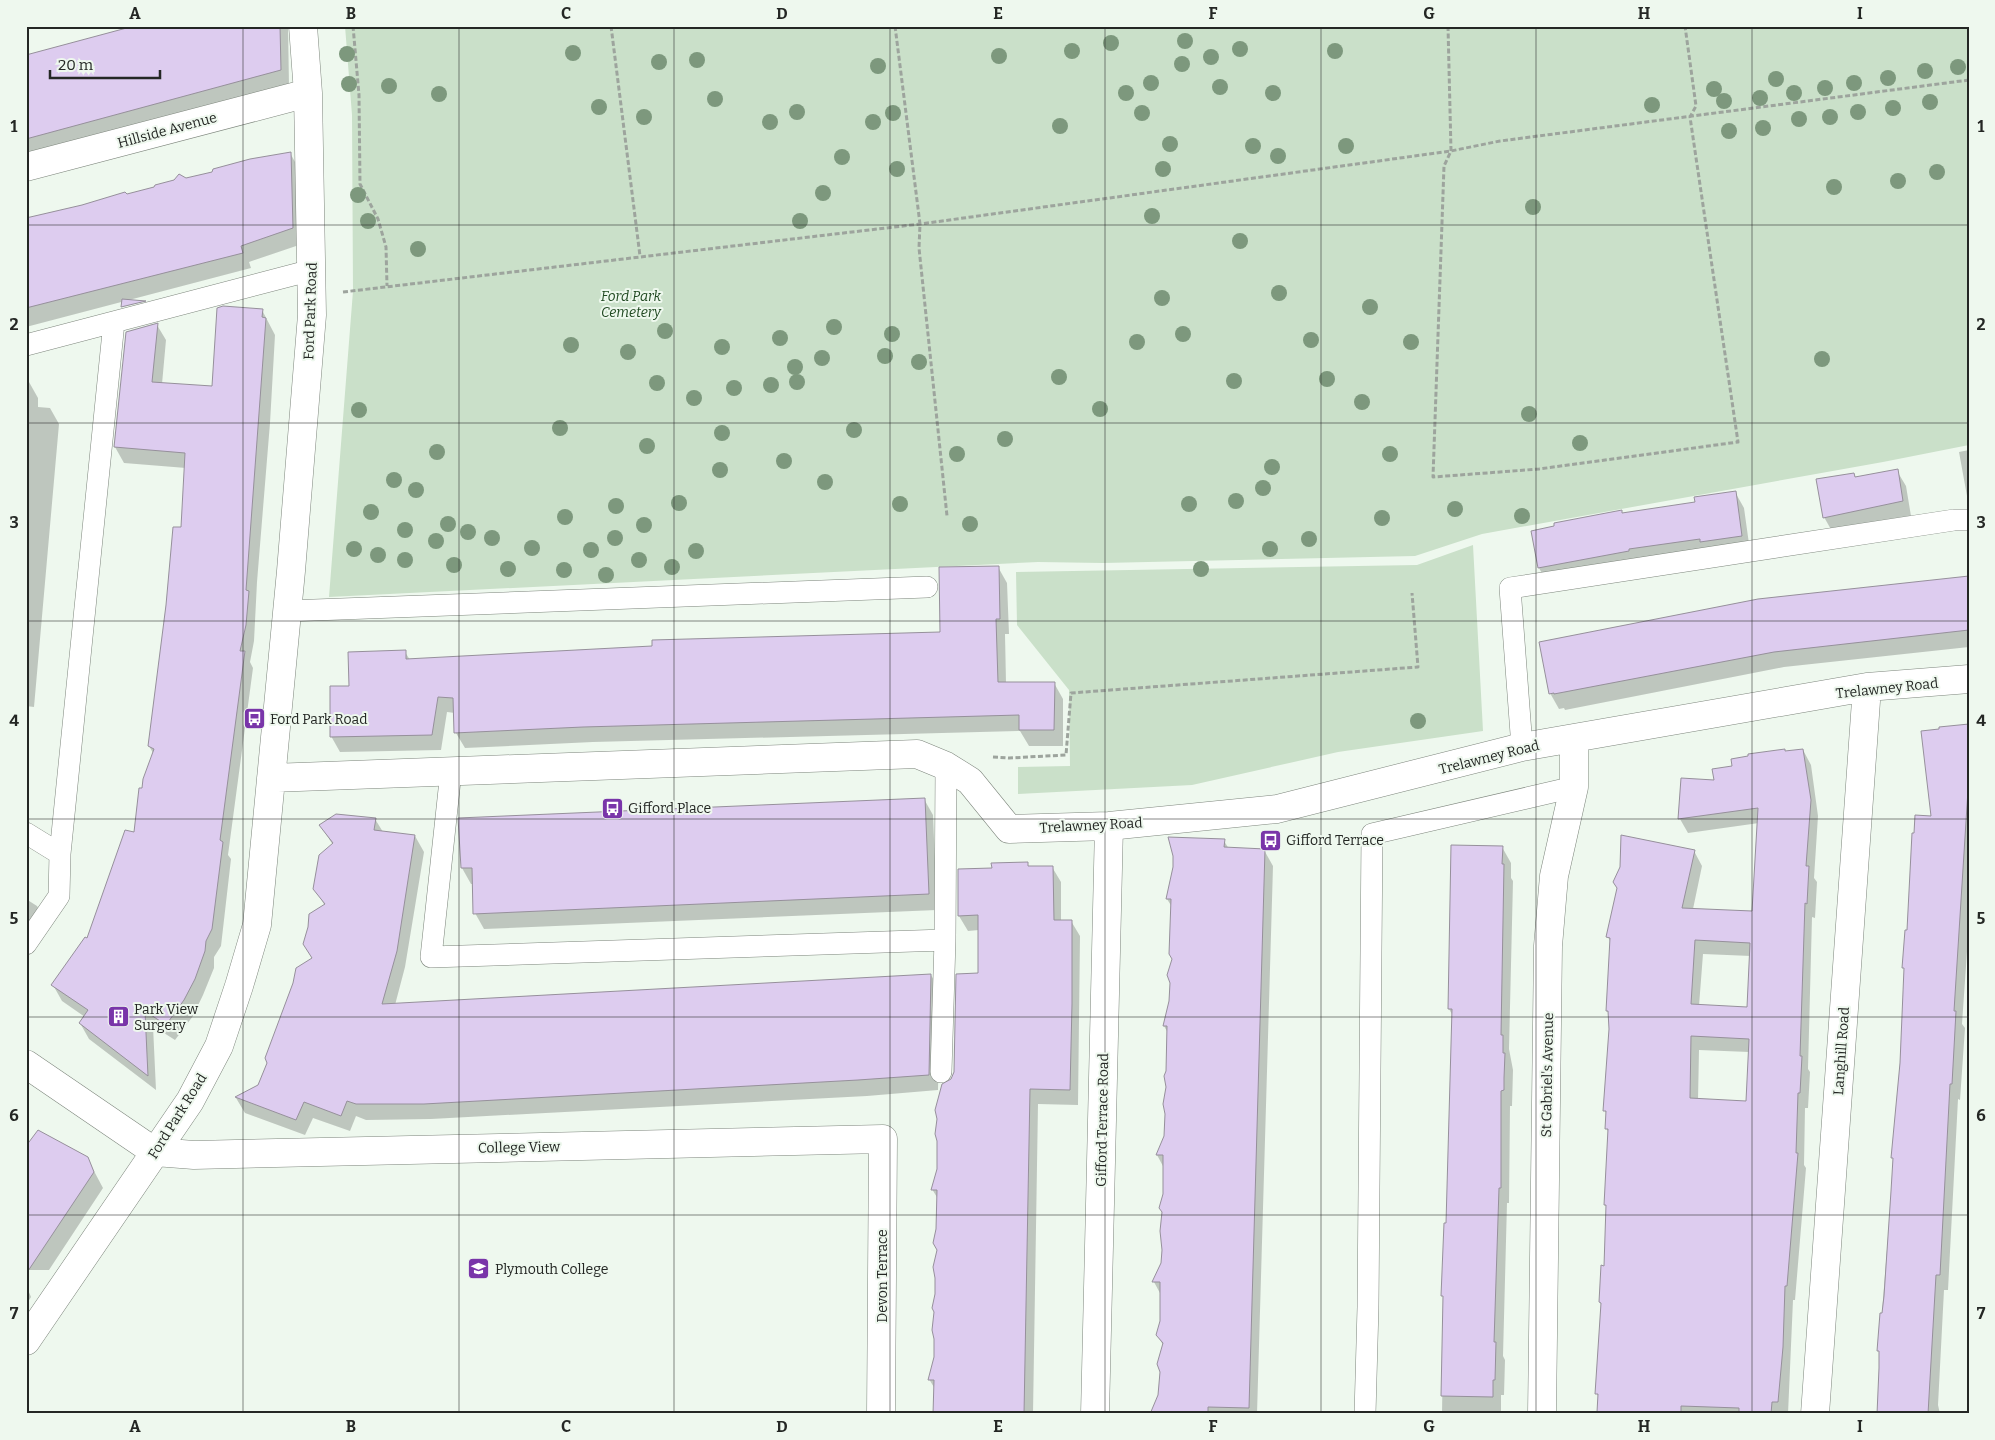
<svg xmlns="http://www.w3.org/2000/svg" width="1995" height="1440" viewBox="0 0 1995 1440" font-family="Bitter,serif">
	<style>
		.green { fill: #cae0c9 }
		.shadow { fill: #0003; fill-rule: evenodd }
		.building { fill: #ddccef; stroke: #96909b; fill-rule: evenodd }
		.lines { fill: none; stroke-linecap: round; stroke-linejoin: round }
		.lane-casing { stroke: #7e867d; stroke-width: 22 }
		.street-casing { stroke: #7e867d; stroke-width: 29 }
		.path { stroke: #9da49d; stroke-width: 3; stroke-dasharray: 5 2.5; stroke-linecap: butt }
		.lane { stroke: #fff; stroke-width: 21 }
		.street { stroke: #fff; stroke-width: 28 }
		.tree { fill: #7d987d }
		.grid { fill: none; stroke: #242724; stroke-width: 1; stroke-opacity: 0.55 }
		.labels { text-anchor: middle; stroke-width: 4; stroke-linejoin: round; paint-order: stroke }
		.street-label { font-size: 14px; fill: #242724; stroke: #eef8ee }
		.park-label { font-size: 14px; font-style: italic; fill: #204921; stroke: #eef8ee }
		.poi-label { font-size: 14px; fill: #242724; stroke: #eef8ee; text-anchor: start }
		.neatline { fill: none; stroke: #242724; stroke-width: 2 }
		.grid-label { font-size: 16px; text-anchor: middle; font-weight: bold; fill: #242724 }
	</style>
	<rect width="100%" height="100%" fill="#eef8ee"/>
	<path class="green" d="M345,26H1969V445L1883,462L1482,534L1415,556L1103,563L1038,562L329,597L353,291L352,115Z
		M1473,545L1483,731L1338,752L1192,785L1018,794V767L1070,766L1069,690L1017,625L1016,572L1417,565Z"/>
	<path class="shadow" d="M140,26H288L289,86L26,158V57Z
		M290,153L299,169L302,244L249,262L251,268L26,327V221Z
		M262,310L275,335L270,423L257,582L254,641L250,662L253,668L228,855L231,859L221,946L214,957V968L203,995L193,1016L175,1040L153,1026L156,1090L89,1039L80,1023L85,1017L62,1001L53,985L88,940L135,833L143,789L153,753L149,746L182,528L186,468L124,463L115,447L157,325L166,340L162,384L213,388Z
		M29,382L38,398V407L50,408L59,424L34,707L26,706V383Z
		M1969,450V507L1959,452Z
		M1897,471L1906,486L1911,516L1833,533L1824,517L1853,474L1856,478Z
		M1735,492L1744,508L1750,551L1548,584L1539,568L1622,514L1696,503Z
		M998,567L1007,583L1009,634H1005L1006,683H1054L1063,699V746H1029L1020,731L593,742L465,748L456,733L455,713L447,712L441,750L340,752L331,736L350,687L405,652L410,660L941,633Z
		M1969,577V647L1784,667L1565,710L1564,708L1559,709L1550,693Z
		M1969,725V923L1962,1024L1965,1028L1960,1100L1958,1099L1948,1290H1944L1938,1405L1940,1414H1878L1881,1354L1879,1350L1894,1161L1893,1158L1901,1063L1905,970L1904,967L1908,932L1915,834L1932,817Z
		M1803,750L1811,765L1818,816L1814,878L1817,882L1815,918L1812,917L1808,1069L1810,1072L1808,1108H1805L1804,1165L1806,1168L1795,1300H1793L1788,1414H1598L1599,1398L1597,1394L1602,1306L1600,1302L1605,1267L1607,1208L1605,1205L1609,1133L1606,1128L1607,1115L1605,1111L1610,1029V1015L1607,1011L1611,943L1608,937L1694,851L1702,866L1693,909L1754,912L1759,823L1688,833L1680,819L1716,781L1733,767L1786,752ZM1703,954L1751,956L1748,1008L1699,1006ZM1699,1050L1749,1052L1747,1102L1698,1100Z
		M924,799L933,815L937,910L484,929L475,913L473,884H471L462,868Z
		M375,819L383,832L415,836L424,852L405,967L395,1005L931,975L940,991L938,1090L867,1096L431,1119L366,1120L356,1116L350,1131L313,1118L305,1135L245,1113L236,1098L259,1086L313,959L325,906L315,889L333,845L320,825Z
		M1224,841L1229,849L1264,850L1273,866L1257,1414H1158L1163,1345L1157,1335L1161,1322V1295L1154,1282L1162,1263L1164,1168L1157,1155L1165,1136L1168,1033L1164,1026L1170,1002L1173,959L1172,907L1167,899Z
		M1502,847L1511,863V878L1513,881L1509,1049L1513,1070L1512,1106H1510L1509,1203H1507L1503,1356L1505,1360L1504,1395H1501V1414H1442L1445,1225H1447L1453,1016L1449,1009Z
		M1027,864L1029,867H1052L1061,882V921H1071L1080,936L1078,1105L1038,1104L1033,1414H934L935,1389L929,1379L935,1357L938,1250V1199L932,1189L938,1169L952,1080L979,975V930L968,931L959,916L994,869Z
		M26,899L37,906L46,922L26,952Z
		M26,1145L87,1158L103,1188L49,1270H26Z
		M26,1285L31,1297L26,1305Z"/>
	<path class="building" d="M134,26H280L281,70L26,139V55Z
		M291,152L293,228L241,246L243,253L26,308V218L82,205L125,192L127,194L154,187L155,185L174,180L179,174L186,178L212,172L213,169L250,159Z
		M122,299L146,301L121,307Z
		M223,306L263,309L262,317L266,318L246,590L249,591L246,625L240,651H245L220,840L223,842L212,929L206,941L205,951L195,979L184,1000L166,1025L145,1011L148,1076L79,1023L88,1010L51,985L85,937L87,938L125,830L134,832L139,788H142L143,779L154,749L148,746L166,605L173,527H181L185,453L114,447L126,332L158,323L152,382L212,386L217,308Z
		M1898,469L1903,501L1823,518L1816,479L1854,473L1855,477Z
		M1736,491L1742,536L1700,542V539L1629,549V551L1538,568L1531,531L1554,526V523L1622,510V513L1695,502L1694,497Z
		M999,566L1000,619H996L998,682H1055L1054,730H1019V715L583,727L454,733L453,698L438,697L432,735L330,737V686H349L348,652L406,650V659L652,646V640L940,632L939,567Z
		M1969,576V630L1774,652L1554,694V693L1549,694L1539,642L1758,599Z
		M1969,724V774L1954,1011H1956L1954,1048L1952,1084H1950L1940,1275H1936L1928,1414H1877L1879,1368V1351H1877L1880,1313H1882L1884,1296L1891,1191L1893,1158H1891L1900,1063L1904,968H1902L1905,930H1907L1912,833H1914L1915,815L1931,816L1921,731L1939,729V727Z
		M1785,749V751L1803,749L1811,800L1806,866H1809L1807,904L1805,903L1800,1056H1802L1800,1093H1798L1796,1153H1798L1787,1286H1785L1783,1347L1778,1402H1772L1771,1414H1739V1408L1681,1406V1414L1597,1412L1598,1394H1595L1601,1303L1599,1302L1601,1265L1604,1266L1606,1205H1604L1608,1129H1605L1606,1111H1603L1609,1029L1608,1011H1606L1610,938L1606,937L1617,888L1613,882L1620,867L1621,835L1695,850L1682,908L1752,911L1758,808L1678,819L1681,778L1714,780L1712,769L1732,766L1731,759L1748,756V754ZM1695,940L1750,943L1747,1007L1691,1004ZM1691,1036L1749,1039L1746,1101L1690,1098Z
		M925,798L929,894L473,914L472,868H461L458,818Z
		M336,814L376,818L374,830L415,835L397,951L382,1004L931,974L929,1075L858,1080L424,1104H356L347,1101L341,1116L304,1102L296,1120L235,1097L258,1085L267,1063L265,1058L293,983L296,968L312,958L303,944L308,927L309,914L325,904L313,889L319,855L333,843L319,825Z
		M1168,837L1225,839L1224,847L1265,849L1249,1408L1208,1407V1414H1150L1158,1395L1160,1372L1157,1364L1163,1343L1156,1335L1160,1321V1282H1152L1161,1263L1162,1250L1160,1231L1162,1212L1159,1208L1163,1194V1155H1156L1164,1136L1165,1114L1163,1104L1166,1087L1164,1076L1166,1071L1167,1026H1163L1169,1001L1170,983L1167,975L1172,959L1169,954L1171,899H1166L1173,867V856Z
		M1451,845L1503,846L1502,864H1504L1501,1035H1503V1053H1505L1504,1078V1090L1501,1091V1188H1499L1494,1342H1496L1495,1380H1493V1397L1441,1396L1443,1296H1441L1444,1223H1446L1452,1009H1448Z
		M1028,862V866H1053L1054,920H1072V1004L1070,1090L1030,1089L1024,1414H933L934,1380H928L934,1357V1339L932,1330L934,1312L932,1308L935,1294V1278L933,1267L937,1250L933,1243L936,1229L937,1190H931L937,1169V1141L935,1134L937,1119L935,1110L942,1084L951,1079L954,1072L956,974L978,973V915L958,916V869L992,868L991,863Z
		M38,1130L88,1157L94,1172L26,1274V1146Z"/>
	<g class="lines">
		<defs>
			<path id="lane" d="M26,345L312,270
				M287,611L927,587
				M1522,747L1510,588L1954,520H1969
				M451,771L431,957L945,940L946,766
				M26,833L60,854
				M26,944L59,896L60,854L114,322
				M941,1072L945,940
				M1365,1414L1368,1307L1372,834L1574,787"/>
			<path id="street" d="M26,167L308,93
				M271,778L917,754L946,766L970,781L1009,829L1109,826L1277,809L1522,747L1867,687L1969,679
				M26,1064L155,1152L194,1155L883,1139L881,1414
				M26,1341L190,1101L219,1046L239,986L257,925L291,571L312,315L308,93L303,26
				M1095,1414L1109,826
				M1542,1414L1548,946L1554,876L1574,787V738
				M1815,1414L1867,687"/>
		</defs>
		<use href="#lane" class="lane-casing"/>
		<use href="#street" class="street-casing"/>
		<path class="path" d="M353,26L359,95L360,184L378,219L386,247L387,286
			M611,26L640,256
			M895,26L920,224L919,248L947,516
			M1448,26L1451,151L1444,166L1433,477L1539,469L1738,442L1690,117L1696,106L1685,26
			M343,292L920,224L1451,151L1500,141L1969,80
			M993,757L1009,758L1066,755L1071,693L1418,667L1412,593"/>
		<use href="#lane" class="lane"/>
		<use href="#street" class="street"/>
	</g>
	<g class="tree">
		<circle cx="1185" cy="41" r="8"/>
		<circle cx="1111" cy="43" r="8"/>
		<circle cx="1240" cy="49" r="8"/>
		<circle cx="1072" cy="51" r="8"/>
		<circle cx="1335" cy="51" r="8"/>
		<circle cx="573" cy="53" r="8"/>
		<circle cx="347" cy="54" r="8"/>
		<circle cx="999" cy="56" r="8"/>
		<circle cx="1211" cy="57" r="8"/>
		<circle cx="697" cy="60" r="8"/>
		<circle cx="659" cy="62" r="8"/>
		<circle cx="1182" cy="64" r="8"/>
		<circle cx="878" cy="66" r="8"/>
		<circle cx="1958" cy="67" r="8"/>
		<circle cx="1925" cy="71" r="8"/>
		<circle cx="1888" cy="78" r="8"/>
		<circle cx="1776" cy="79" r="8"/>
		<circle cx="1151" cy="83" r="8"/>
		<circle cx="1854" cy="83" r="8"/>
		<circle cx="349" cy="84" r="8"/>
		<circle cx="389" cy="86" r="8"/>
		<circle cx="1220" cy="87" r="8"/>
		<circle cx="1825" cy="88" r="8"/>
		<circle cx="1714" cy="89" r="8"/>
		<circle cx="1126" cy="93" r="8"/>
		<circle cx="1273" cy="93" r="8"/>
		<circle cx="1794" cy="93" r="8"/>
		<circle cx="439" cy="94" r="8"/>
		<circle cx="1760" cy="98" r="8"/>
		<circle cx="715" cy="99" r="8"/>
		<circle cx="1724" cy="101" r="8"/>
		<circle cx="1930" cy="102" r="8"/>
		<circle cx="1652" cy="105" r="8"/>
		<circle cx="599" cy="107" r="8"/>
		<circle cx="1893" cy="108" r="8"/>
		<circle cx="797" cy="112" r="8"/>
		<circle cx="1858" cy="112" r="8"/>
		<circle cx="893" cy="113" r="8"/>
		<circle cx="1142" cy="113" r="8"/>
		<circle cx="644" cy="117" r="8"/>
		<circle cx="1830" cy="117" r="8"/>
		<circle cx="1799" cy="119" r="8"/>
		<circle cx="770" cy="122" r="8"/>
		<circle cx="873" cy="122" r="8"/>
		<circle cx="1060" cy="126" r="8"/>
		<circle cx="1763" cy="128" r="8"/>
		<circle cx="1729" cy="131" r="8"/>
		<circle cx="1170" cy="144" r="8"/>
		<circle cx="1253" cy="146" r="8"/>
		<circle cx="1346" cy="146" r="8"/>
		<circle cx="1278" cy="156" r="8"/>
		<circle cx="842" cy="157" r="8"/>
		<circle cx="897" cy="169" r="8"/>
		<circle cx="1163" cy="169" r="8"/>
		<circle cx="1937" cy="172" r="8"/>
		<circle cx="1898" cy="181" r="8"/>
		<circle cx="1834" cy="187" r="8"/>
		<circle cx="823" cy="193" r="8"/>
		<circle cx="358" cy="195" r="8"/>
		<circle cx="1533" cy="207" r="8"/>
		<circle cx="1152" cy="216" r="8"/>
		<circle cx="368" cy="221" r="8"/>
		<circle cx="800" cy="221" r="8"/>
		<circle cx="1240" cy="241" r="8"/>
		<circle cx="418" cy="249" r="8"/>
		<circle cx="1279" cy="293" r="8"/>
		<circle cx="1162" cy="298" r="8"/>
		<circle cx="1370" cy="307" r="8"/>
		<circle cx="834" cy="327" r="8"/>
		<circle cx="665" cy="331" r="8"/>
		<circle cx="892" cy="334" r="8"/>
		<circle cx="1183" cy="334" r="8"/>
		<circle cx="780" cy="338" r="8"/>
		<circle cx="1311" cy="340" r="8"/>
		<circle cx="1137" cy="342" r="8"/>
		<circle cx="1411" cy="342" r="8"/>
		<circle cx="571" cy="345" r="8"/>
		<circle cx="722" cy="347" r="8"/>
		<circle cx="628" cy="352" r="8"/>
		<circle cx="885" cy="356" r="8"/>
		<circle cx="822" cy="358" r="8"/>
		<circle cx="1822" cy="359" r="8"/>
		<circle cx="919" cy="362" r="8"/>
		<circle cx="795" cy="367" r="8"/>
		<circle cx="1059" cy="377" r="8"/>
		<circle cx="1327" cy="379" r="8"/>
		<circle cx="1234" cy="381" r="8"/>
		<circle cx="797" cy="382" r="8"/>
		<circle cx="657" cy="383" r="8"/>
		<circle cx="771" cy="385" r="8"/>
		<circle cx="734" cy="388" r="8"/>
		<circle cx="694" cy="398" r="8"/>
		<circle cx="1362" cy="402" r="8"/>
		<circle cx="1100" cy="409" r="8"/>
		<circle cx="359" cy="410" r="8"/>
		<circle cx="1529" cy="414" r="8"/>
		<circle cx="560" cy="428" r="8"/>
		<circle cx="854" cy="430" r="8"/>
		<circle cx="722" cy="433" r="8"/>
		<circle cx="1005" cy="439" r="8"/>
		<circle cx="1580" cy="443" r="8"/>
		<circle cx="647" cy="446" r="8"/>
		<circle cx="437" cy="452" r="8"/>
		<circle cx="957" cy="454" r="8"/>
		<circle cx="1390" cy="454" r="8"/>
		<circle cx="784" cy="461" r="8"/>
		<circle cx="1272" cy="467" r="8"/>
		<circle cx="720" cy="470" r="8"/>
		<circle cx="394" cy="480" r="8"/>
		<circle cx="825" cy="482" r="8"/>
		<circle cx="1263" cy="488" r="8"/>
		<circle cx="416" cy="490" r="8"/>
		<circle cx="1236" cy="501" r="8"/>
		<circle cx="679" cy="503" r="8"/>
		<circle cx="900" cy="504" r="8"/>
		<circle cx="1189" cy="504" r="8"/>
		<circle cx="616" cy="506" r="8"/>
		<circle cx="1455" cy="509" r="8"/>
		<circle cx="371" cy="512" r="8"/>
		<circle cx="1522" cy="516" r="8"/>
		<circle cx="565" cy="517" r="8"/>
		<circle cx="1382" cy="518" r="8"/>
		<circle cx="448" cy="524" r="8"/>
		<circle cx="970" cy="524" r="8"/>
		<circle cx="644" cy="525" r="8"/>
		<circle cx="405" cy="530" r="8"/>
		<circle cx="468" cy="532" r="8"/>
		<circle cx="492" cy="538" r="8"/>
		<circle cx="615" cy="538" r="8"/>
		<circle cx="1309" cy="539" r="8"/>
		<circle cx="436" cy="541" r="8"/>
		<circle cx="532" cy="548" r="8"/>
		<circle cx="354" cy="549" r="8"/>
		<circle cx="1270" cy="549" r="8"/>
		<circle cx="591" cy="550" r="8"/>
		<circle cx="696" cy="551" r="8"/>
		<circle cx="378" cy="555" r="8"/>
		<circle cx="405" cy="560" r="8"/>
		<circle cx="639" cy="560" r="8"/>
		<circle cx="454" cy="565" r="8"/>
		<circle cx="672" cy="567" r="8"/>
		<circle cx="508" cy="569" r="8"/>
		<circle cx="1201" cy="569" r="8"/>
		<circle cx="564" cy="570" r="8"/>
		<circle cx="606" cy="575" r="8"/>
		<circle cx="1418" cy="721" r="8"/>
	</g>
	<path class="grid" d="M243,26V1414M459,26V1414M674,26V1414M890,26V1414M1105,26V1414M1321,26V1414M1536,26V1414M1752,26V1414M26,225H1969M26,423H1969M26,621H1969M26,819H1969M26,1017H1969M26,1215H1969"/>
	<defs>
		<symbol id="bus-square" viewBox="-11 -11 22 22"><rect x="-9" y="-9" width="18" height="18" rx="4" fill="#7935a9" stroke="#eef8ee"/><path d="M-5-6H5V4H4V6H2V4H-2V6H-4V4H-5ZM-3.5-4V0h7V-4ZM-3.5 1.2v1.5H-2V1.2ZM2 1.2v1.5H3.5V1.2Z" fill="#fff"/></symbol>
		<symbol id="building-square" viewBox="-11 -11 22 22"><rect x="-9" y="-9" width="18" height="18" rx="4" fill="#7935a9" stroke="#eef8ee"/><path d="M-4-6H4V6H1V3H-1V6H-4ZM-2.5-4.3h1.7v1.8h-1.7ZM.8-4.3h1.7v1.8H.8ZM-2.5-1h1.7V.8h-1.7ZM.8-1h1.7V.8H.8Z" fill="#fff"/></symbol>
		<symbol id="school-square" viewBox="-11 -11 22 22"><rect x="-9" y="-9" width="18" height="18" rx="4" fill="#7935a9" stroke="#eef8ee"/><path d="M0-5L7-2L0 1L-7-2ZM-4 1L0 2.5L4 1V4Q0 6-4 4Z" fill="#fff"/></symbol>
	</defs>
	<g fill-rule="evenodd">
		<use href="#bus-square" x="242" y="706" width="25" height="25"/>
		<use href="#bus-square" x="600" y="796" width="25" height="25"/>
		<use href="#bus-square" x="1258" y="828" width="25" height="25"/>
		<use href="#building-square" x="106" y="1004" width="25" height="25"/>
		<use href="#school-square" x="466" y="1256" width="25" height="25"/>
	</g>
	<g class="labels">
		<g class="street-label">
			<text transform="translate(167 130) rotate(-15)" y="5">Hillside Avenue</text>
			<text transform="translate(310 311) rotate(-88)" y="5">Ford Park Road</text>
			<text transform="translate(1887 688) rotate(-6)" y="5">Trelawney Road</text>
			<text transform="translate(1489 757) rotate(-14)" y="5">Trelawney Road</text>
			<text transform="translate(1091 825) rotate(-3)" y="5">Trelawney Road</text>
			<text transform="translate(1841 1051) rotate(-86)" y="5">Langhill Road</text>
			<text transform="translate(1547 1075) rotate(-89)" y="5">St Gabriel's Avenue</text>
			<text transform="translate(177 1116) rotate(-58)" y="5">Ford Park Road</text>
			<text transform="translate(1102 1120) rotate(-89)" y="5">Gifford Terrace Road</text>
			<text transform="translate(519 1147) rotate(-1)" y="5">College View</text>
			<text transform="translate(882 1276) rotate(-90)" y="5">Devon Terrace</text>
		</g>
		<g class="park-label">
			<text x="631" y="301">Ford Park<tspan x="631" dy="16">Cemetery</tspan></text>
		</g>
		<g class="poi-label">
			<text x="270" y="724">Ford Park Road</text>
			<text x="628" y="813">Gifford Place</text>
			<text x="1286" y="845">Gifford Terrace</text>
			<text x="134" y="1014">Park View<tspan x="134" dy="16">Surgery</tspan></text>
			<text x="495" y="1274">Plymouth College</text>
		</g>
	</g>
	<rect width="1995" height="1440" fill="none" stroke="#eef8ee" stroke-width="55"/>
	<path d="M50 70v8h110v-8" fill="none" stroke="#242724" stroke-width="2.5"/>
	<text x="58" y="70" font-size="15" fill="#242724" stroke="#eef8ee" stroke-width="4" paint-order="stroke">20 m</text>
	<rect x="28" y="28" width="1940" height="1384" class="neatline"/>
	<g class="grid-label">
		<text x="135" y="19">A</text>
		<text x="351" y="19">B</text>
		<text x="566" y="19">C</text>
		<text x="782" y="19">D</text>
		<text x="998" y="19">E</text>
		<text x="1213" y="19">F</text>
		<text x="1429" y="19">G</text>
		<text x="1644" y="19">H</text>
		<text x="1860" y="19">I</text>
		<text x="14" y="132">1</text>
		<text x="1981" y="132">1</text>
		<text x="14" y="330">2</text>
		<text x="1981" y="330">2</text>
		<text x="14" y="528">3</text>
		<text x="1981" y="528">3</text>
		<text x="14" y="726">4</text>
		<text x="1981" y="726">4</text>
		<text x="14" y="924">5</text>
		<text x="1981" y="924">5</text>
		<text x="14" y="1121">6</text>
		<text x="1981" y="1121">6</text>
		<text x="14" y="1319">7</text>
		<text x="1981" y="1319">7</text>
		<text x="135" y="1432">A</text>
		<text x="351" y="1432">B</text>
		<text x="566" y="1432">C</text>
		<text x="782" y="1432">D</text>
		<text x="998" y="1432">E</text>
		<text x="1213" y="1432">F</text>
		<text x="1429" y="1432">G</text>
		<text x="1644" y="1432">H</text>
		<text x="1860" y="1432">I</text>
	</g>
</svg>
